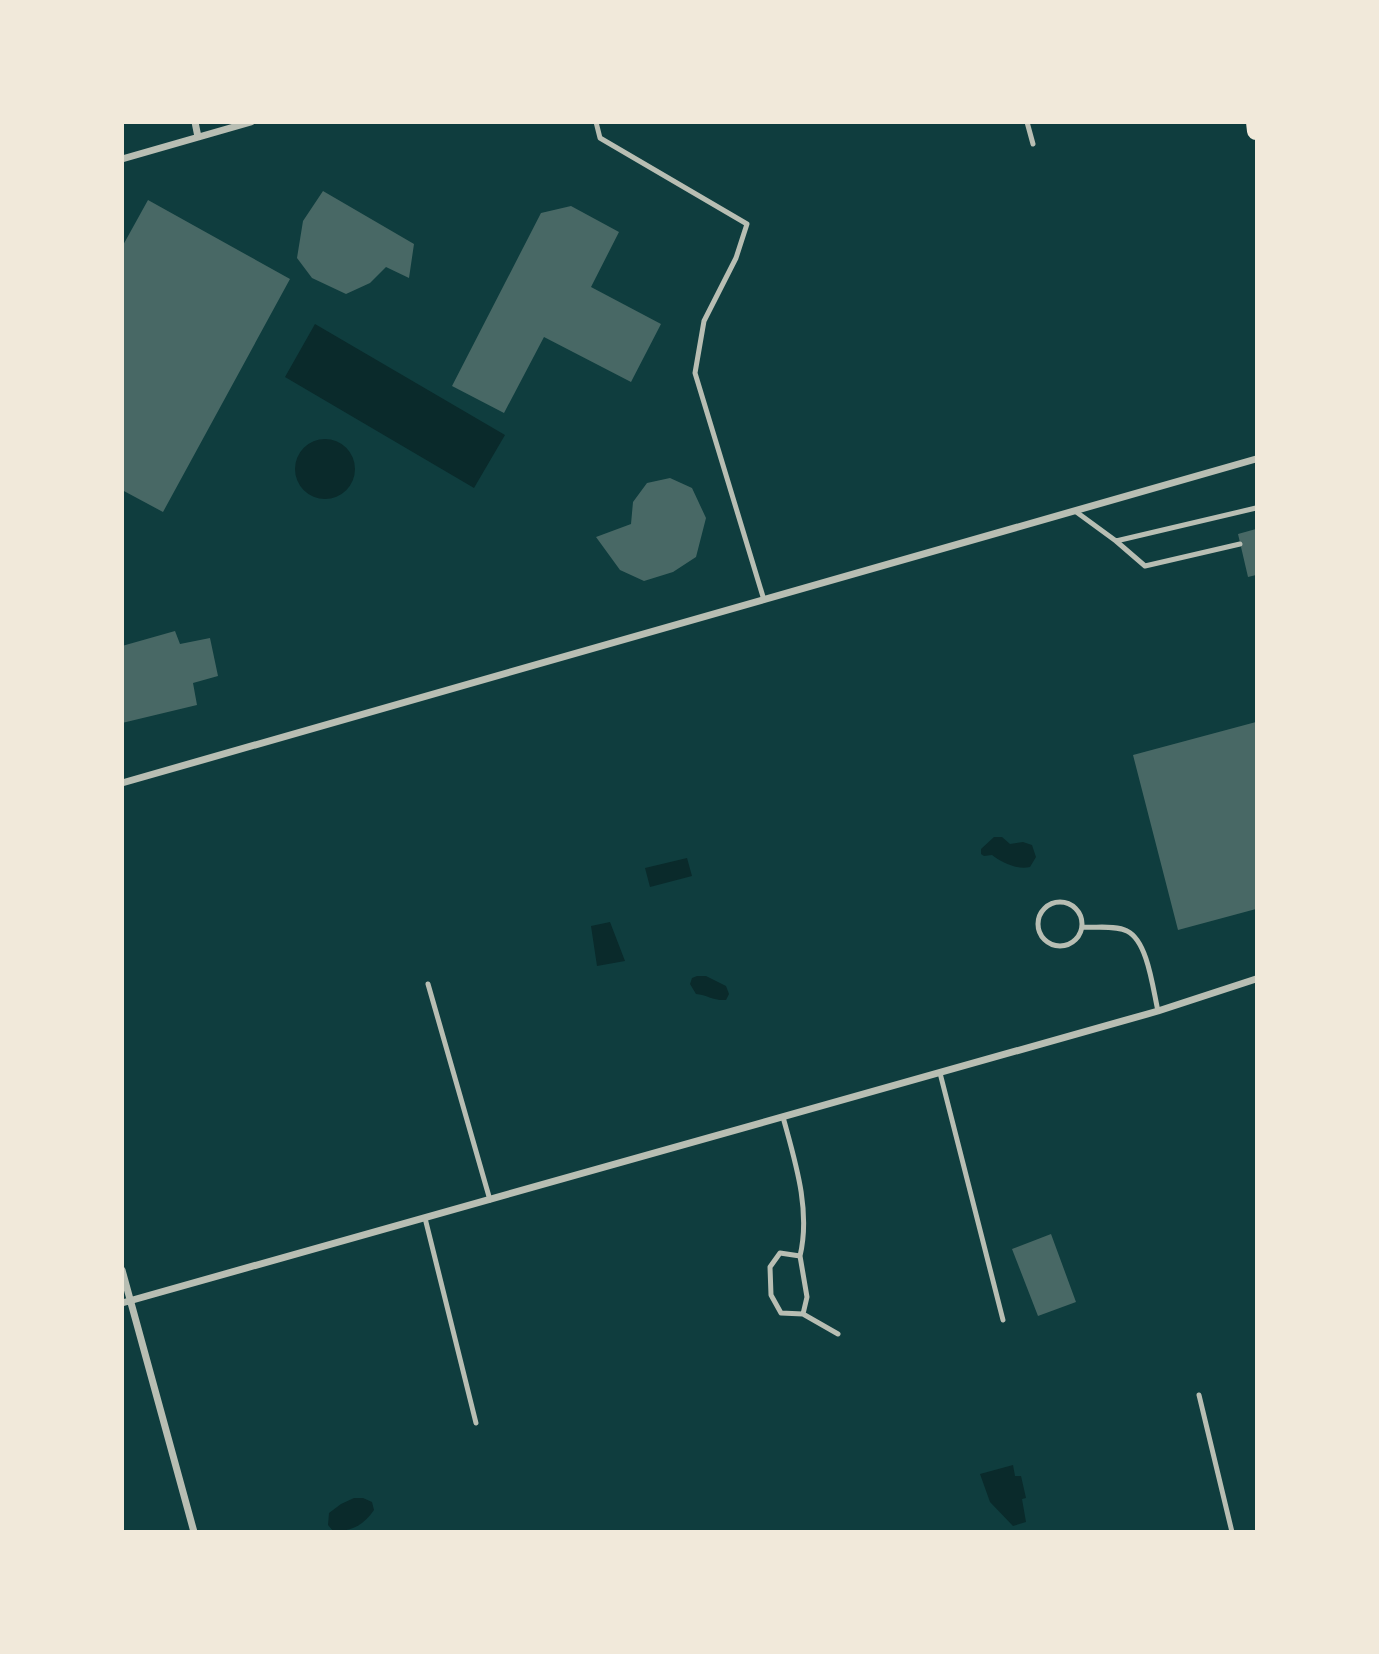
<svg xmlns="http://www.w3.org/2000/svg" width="1379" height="1654" viewBox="0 0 1379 1654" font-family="Lato,sans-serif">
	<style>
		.water { fill: #0a2a2b }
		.building { fill: #486865 }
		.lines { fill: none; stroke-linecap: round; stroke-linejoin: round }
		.service { stroke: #b8beb3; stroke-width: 5 }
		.minor { stroke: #b8beb3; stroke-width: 7 }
		.primary { stroke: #f1e9da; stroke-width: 18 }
	</style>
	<rect width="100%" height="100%" fill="#0f3d3e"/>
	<path class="water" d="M315,324L505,435L474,488L285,377Z
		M295 469a30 30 0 1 1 60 0a30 30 0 1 1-60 0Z
		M994,837H1002L1010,844L1023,842L1032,845L1036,857L1030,867C1018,870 1002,863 992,855L984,856L981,854V849Z
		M687,858L692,876L650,887L645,868Z
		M610,922L625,961L597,966L591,926Z
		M697,976H706L726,986L729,994L726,1000C714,1001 707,995 696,994L690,984L692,978Z
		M1013,1465L1015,1476H1021L1026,1498L1022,1499L1026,1522L1013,1526L990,1502L980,1474Z
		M354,1498H363L372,1502L374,1510C364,1525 351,1532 333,1531L328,1525L329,1513L341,1504Z"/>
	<path class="building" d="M323,191L414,244L409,278L386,267L370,283L346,294L312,278L297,258L303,221Z
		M148,200L290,279L163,512L122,490V247Z
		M571,206L619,232L591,287L661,324L631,382L544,337L504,413L452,386L541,213Z
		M670,478L692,488L706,518L696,557L673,572L644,581L620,570L596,537L631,524L633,502L647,483Z
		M1256,529V575L1248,577L1238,534Z
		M175,631L180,644L210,638L218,676L193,683L197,705L122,723V646Z
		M1256,722V909L1178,930L1133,755Z
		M1051,1234L1076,1302L1038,1316L1012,1249Z"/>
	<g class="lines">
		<path class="service" d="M596,122L600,138L747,224L736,258L704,321L695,373L764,600
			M1027,122L1033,144
			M1075,511L1116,541L1256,508
			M1116,541L1145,566L1240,544
			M1038 924a22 22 0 1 1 44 0a22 22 0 1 1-44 0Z
			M1083,927C1096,928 1116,925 1127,931C1148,941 1153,990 1158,1011
			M428,984L490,1200
			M940,1073L1003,1320
			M783,1117C795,1161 811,1210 800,1256
			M425,1218L476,1423
			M803,1314L807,1297L800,1256L780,1253L770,1267L771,1295L781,1313L803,1314L838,1334
			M1199,1395L1232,1532"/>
		<path class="minor" d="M195,122L198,137
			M122,159L251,122
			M122,783L1256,459
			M122,1270L194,1532
			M122,1303L1158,1011L1256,979"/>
		<path class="primary" d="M1255,122L1256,131"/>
	</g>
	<rect width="1379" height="1654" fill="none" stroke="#f1e9da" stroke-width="248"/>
</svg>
